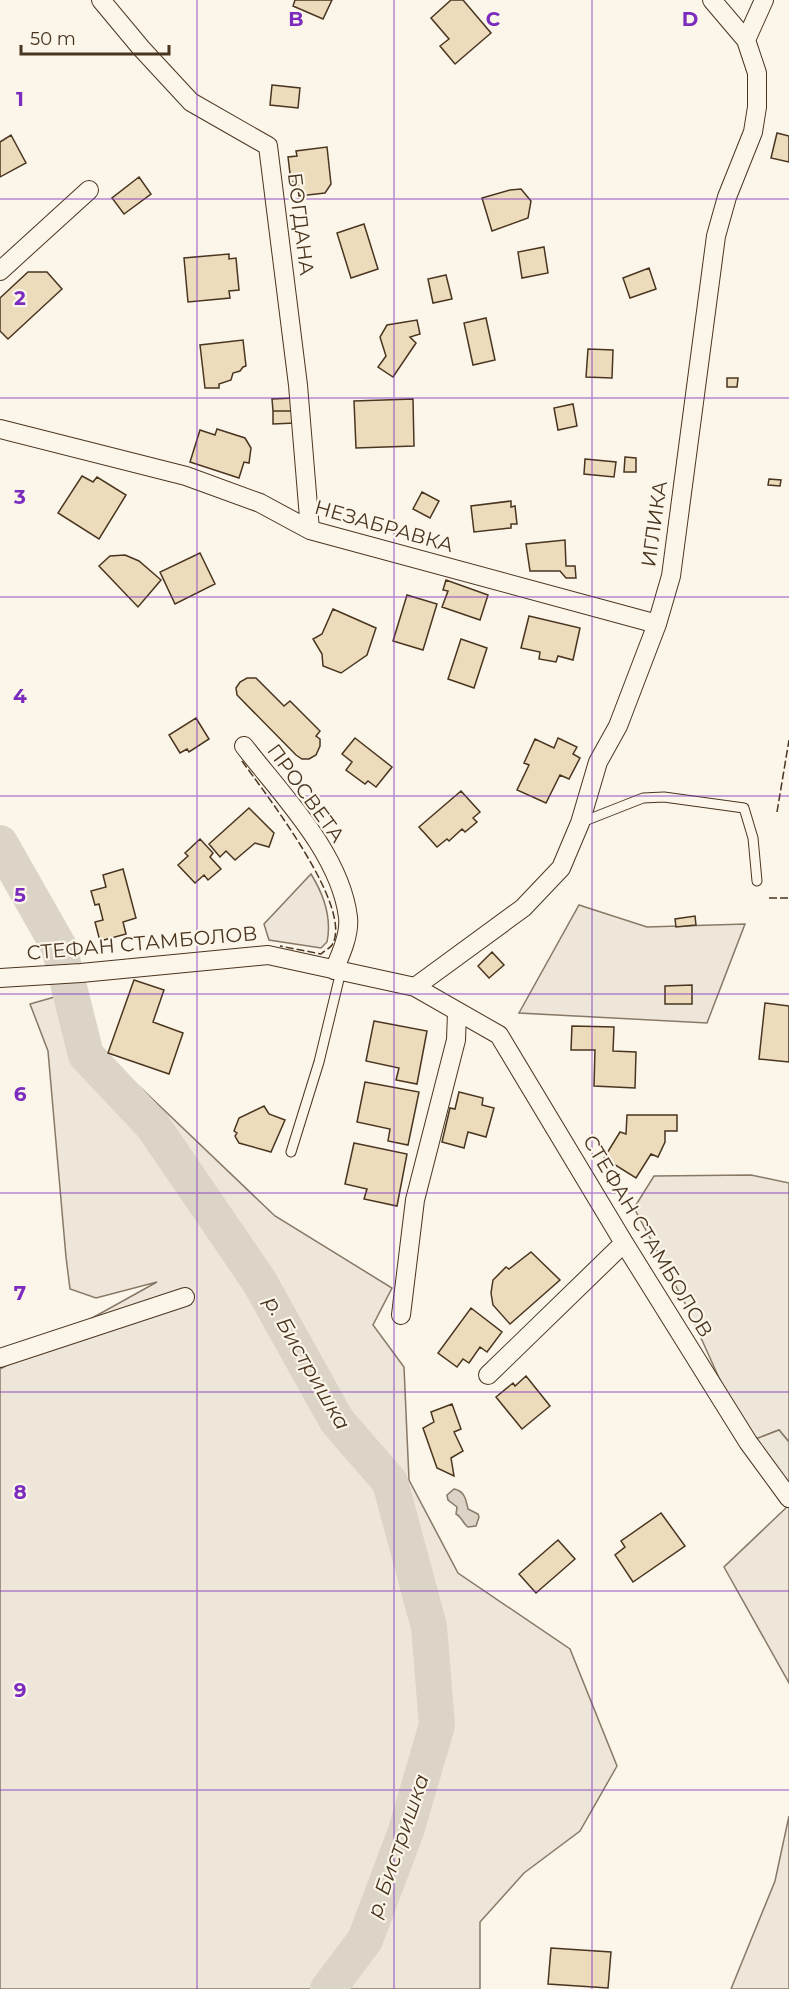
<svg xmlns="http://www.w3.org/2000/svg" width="789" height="1989" viewBox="0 0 789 1989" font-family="Montserrat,sans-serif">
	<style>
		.green { fill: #ede6d9; stroke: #887966; stroke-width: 1.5 }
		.parking { fill: #ede7d9; stroke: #887966; stroke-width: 1.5 }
		.water { fill: #dcd4c6; stroke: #887966; stroke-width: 1.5 }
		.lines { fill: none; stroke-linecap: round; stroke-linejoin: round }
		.river { stroke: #dcd4c6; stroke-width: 36 }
		.building { fill: #ecdcbc; stroke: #4a3520; stroke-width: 1.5 }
		.lane-casing { stroke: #4a3520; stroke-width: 11 }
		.street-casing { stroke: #4a3520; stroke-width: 20 }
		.lane { stroke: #fbf6e9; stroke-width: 9 }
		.street { stroke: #fbf6e9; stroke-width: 18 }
		.fence { stroke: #4a3520; stroke-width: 1.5; stroke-dasharray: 8 3; stroke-linecap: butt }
		.grid { fill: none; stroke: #7b2cbf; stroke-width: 1.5; stroke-opacity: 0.55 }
		.labels { text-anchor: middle; stroke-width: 4.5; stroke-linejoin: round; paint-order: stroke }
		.street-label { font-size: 20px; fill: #4a3520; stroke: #fbf6e9 }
		.water-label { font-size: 21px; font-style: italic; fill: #4a3520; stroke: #fbf6e9 }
		.grid-label { font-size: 20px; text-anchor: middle; font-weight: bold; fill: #7b2cbf; stroke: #fbf6e9; stroke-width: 4.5; stroke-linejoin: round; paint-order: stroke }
	</style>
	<rect width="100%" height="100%" fill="#fbf6e9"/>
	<path class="green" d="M311,874C324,895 332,918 327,942L321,948L269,940L264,924Z
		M579,905L647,927L745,924L707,1023L519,1013Z
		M79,990L90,1045L142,1089L275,1216L392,1288L373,1325L404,1367L409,1480L458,1573L570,1649L617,1766L580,1831L524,1873L480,1922V1989H0V1369L157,1282L96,1298L70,1289L66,1257L48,1051L30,1004Z
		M751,1175L789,1183V1442L779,1430L748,1442L687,1307L634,1208L654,1176Z
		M789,1505V1683L724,1567Z
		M789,1816V1989H731L775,1881Z"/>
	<path class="parking" d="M779,1430L789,1442V1498L748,1442Z"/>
	<path class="water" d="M454,1489C465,1491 466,1500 468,1509L478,1514L479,1517L476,1526L468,1527C463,1524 462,1517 456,1514L457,1507L448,1500L447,1495Z"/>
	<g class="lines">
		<path class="river" d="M0,843L59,947L86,1055L153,1126L259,1281L337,1421L390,1482L429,1627L437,1725L406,1831L365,1940L328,1989"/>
	</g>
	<path class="building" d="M295,0H332L323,19L293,6Z
		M451,0H463L491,33L455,64L440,46L449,39L431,18Z
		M272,85L300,88L298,108L270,105Z
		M777,133L789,136V162L771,158Z
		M11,135L26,163L0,177V142Z
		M327,147L331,184L325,193L299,196L297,181L291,182L288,157L297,156L296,151Z
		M139,177L151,194L124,214L112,198Z
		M521,189L531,201L528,218L492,231L482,198L510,190Z
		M364,224L378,269L351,278L337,233Z
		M544,247L548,273L522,278L518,252Z
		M229,254V259L236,258L239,290L229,291L230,298L188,302L184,258Z
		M649,268L656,289L630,298L623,278Z
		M28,272H47L62,289L8,339L0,331V298Z
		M446,275L452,299L433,303L428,279Z
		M486,318L495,360L473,365L464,323Z
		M417,320L420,334L410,337L416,343L393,377L378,367L386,356L380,337L387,325Z
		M243,340L246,366L243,367L240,371L233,373L231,380L219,384V388H205L200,345Z
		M588,349L613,350L612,378L586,377Z
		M727,378H738L737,387H727Z
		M294,398V411H273L272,399Z
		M413,399L414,446L356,448L354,401Z
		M573,404L577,426L558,430L554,408Z
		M273,411H294L295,423L273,424Z
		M217,429L245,438L251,448L249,463L244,462L239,478L190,462L200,430L215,435Z
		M625,457L636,458V472H624Z
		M585,459L616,462L614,477L584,474Z
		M82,476L93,482L97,477L126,495L99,539L58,513Z
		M769,479L781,480L780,486L768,485Z
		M422,492L439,501L430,518L413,509Z
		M511,501V507L515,506L517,524H511V528L474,532L471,506Z
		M565,540L566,566H575L576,578H566L560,571H530L526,544Z
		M200,553L215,584L175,604L160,572Z
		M125,555L139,561L161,580L138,607L99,566L110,556Z
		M446,580L488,595L480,620L442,607L448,591L443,590Z
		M407,595L437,604L423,650L393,641Z
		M333,609L376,628L367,655L341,673L323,666L322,654L313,639L322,634Z
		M529,616L580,628L573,660L558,656L556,662L539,659L540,652L521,648Z
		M461,639L487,648L474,688L448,679Z
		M247,678H256L284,706L290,701L320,731L316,736L320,739V746L316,755L309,759H302L296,755L237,695L236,688L240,682Z
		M196,718L209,739L189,752L187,749L180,753L169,735Z
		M355,738L392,767L376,787L368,781L365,784L346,770L352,762L342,754Z
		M558,738L577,747L573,754L580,758L569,779L560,775L546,803L517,790L529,765L524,763L535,739L554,748Z
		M461,791L480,812L473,818L477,822L465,832L462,829L449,841L447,839L437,847L419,827Z
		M249,808L274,833L269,847L255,843L235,860L226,851L220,857L209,844Z
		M200,839L213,853L210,857L221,869L208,880L204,875L195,883L178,865L188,856L185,853Z
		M123,869L136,918L123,922L126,934L100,941L95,922L103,920L99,904L95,905L91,891L106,887L103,875Z
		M695,916L696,925L676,927L675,919Z
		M492,952L504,965L489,978L478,966Z
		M134,980L164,990L153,1022L183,1033L169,1074L108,1053Z
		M692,985V1004H665V986Z
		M765,1003L789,1006V1062L759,1059Z
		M374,1021L427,1031L417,1084L396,1080L399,1068L366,1061Z
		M572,1026L614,1027L613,1051L636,1052L635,1088L594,1086L595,1050H571Z
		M365,1082L419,1092L408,1145L388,1141L390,1129L357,1122Z
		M459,1092L483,1098L482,1105L494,1108L486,1137L468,1132L464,1148L442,1142L450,1108L455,1109Z
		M264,1106L269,1114L285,1120L271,1152L239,1143L235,1136L237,1133L234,1131L239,1118Z
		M627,1115H677V1131H665V1142L658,1157L651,1154L636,1178L604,1158L620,1132L626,1134Z
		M354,1143L407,1154L397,1206L364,1199L367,1189L345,1184Z
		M531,1252L560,1280L510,1324L493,1305L491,1293L493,1280L506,1267L509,1269Z
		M471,1308L502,1332L487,1352L480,1347L469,1363L463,1359L457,1367L438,1353Z
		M526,1376L550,1406L522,1429L496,1397L513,1383L515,1386Z
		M452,1404L461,1429L454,1432L463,1451L451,1458L454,1476L437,1468L423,1428L434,1422L431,1412Z
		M661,1513L685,1546L633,1582L615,1555L625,1547L621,1541Z
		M558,1540L575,1559L536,1593L519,1574Z
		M551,1948L611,1952L608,1988L548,1984Z"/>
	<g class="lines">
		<defs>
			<path id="lane" d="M582,822L643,798L664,797L744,808L753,838L757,881
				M291,1152L319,1062L341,971"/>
			<path id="street" d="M101,0L141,48L191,102L268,146L298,385L310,530
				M746,40L764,0
				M0,271L89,190
				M0,429L186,476L260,503L310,530L657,624
				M244,746C281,794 340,853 348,917C350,934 341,954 334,970
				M0,978L81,973L268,955L415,987L499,1035L624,1243L748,1442L789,1498
				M415,987L523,908L561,868L580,823L598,762L618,726L657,624L671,576L716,236L727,197L753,132L757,107V73L746,40L712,0
				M401,1315L415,1200L456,1040L457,1012
				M0,1358L185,1297
				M488,1375L624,1243"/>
		</defs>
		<use href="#lane" class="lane-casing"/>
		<use href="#street" class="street-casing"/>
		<use href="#lane" class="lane"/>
		<use href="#street" class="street"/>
		<path class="fence" d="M242,761C264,792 355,908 332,945C330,948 324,951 321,954L280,946
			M777,812L789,740
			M769,898H789"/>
	</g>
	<path class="grid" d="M197,0V1989M394,0V1989M592,0V1989M0,199H789M0,398H789M0,597H789M0,796H789M0,994H789M0,1193H789M0,1392H789M0,1591H789M0,1790H789"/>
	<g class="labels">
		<g class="street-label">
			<text transform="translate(301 224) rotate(83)" y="7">БОГДАНА</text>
			<text transform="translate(654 524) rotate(-82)" y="7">ИГЛИКА</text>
			<text transform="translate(384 526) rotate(16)" y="7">НЕЗАБРАВКА</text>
			<text transform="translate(306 793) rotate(54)" y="7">ПРОСВЕТА</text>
			<text transform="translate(142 943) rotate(-5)" y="7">СТЕФАН СТАМБОЛОВ</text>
			<text transform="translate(648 1236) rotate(59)" y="7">СТЕФАН СТАМБОЛОВ</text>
		</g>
		<g class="water-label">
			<text transform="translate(307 1363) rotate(60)" y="7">р. Бистришка</text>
			<text transform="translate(398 1846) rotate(-71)" y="7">р. Бистришка</text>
		</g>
	</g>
	<g class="grid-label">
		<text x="296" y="26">B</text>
		<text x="493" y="26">C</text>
		<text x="690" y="26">D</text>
		<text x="20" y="106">1</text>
		<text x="20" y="305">2</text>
		<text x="20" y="504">3</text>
		<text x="20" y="703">4</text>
		<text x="20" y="902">5</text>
		<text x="20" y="1101">6</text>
		<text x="20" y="1300">7</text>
		<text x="20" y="1499">8</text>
		<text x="20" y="1697">9</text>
	</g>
	<path d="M21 45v9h148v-9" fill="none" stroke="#4a3520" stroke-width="3"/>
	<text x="30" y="45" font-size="18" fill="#4a3520" stroke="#fbf6e9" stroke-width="4.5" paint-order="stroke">50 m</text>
</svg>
